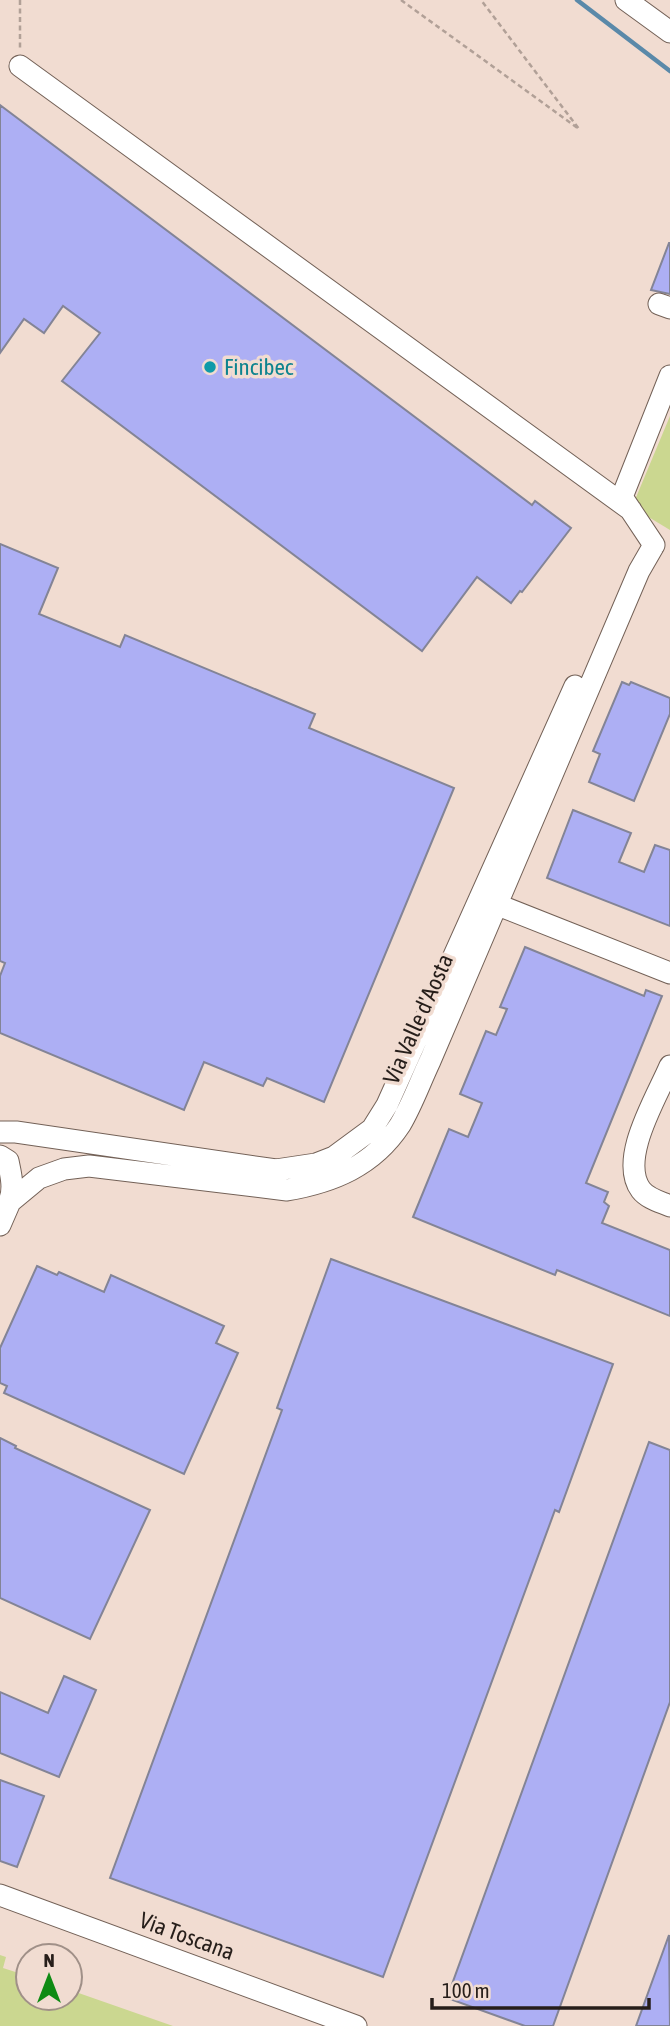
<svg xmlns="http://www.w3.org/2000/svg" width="670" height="2026" viewBox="0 0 670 2026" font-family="'Asap Condensed',sans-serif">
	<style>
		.green { fill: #cbd790 }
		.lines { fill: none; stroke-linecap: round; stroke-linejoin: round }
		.stream { stroke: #5a89a9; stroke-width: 4.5 }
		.building { fill: #adaff4; stroke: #838496; stroke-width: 2 }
		.minor-casing { stroke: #736157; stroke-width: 23 }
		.path { stroke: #b1a097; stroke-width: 2.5; stroke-dasharray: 5 3.5; stroke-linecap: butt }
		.minor { stroke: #fff; stroke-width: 21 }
		.culture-dot { fill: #0f9aa8; stroke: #f1dcd1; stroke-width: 2.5 }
		.labels { text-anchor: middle; stroke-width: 7; stroke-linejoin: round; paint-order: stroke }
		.culture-label { font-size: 23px; fill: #0d838f; stroke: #f1dcd1; text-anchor: start }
		.street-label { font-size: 23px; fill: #261e1a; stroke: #f1dcd1 }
	</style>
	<rect width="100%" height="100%" fill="#f1dcd1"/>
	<path class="green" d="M670,416V530L632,507Z
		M0,1955L6,1957L3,1968L28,1976V1998H70V1990L173,2026H0Z"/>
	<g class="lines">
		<path class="stream" d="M577,0L670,71"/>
	</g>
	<path class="building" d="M0,105L532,505L535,501L571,528L522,592L520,591L511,603L477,577L422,651L62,381L100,333L63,306L44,333L24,319L0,353Z
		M669,243H670V294L651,290Z
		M0,544L58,568L39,614L120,647L125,635L315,714L309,728L454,788L324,1102L267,1078L263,1086L204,1062L184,1110L0,1033V976L5,963L0,961Z
		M622,682L629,685L631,682L670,698V714L634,801L589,782L600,754L593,751Z
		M573,810L631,833L619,862L644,872L655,845L670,850V926L547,878Z
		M525,947L644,996L646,990L662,996L586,1183L608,1192L604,1202L609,1206L602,1223L670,1250V1316L557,1270L555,1275L413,1217L449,1129L468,1137L482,1103L460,1094L486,1031L496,1035L507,1009L500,1007Z
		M331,1259L613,1364L559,1512L555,1510L383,1977L110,1878L282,1410L277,1408Z
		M37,1266L57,1275L59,1272L104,1292L111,1275L224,1326L216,1343L238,1353L184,1474L4,1393L7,1386L0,1383V1348Z
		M0,1438L16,1446L15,1448L150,1510L90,1639L0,1598Z
		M649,1442L670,1450V1702L553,2026H525L447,1998Z
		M64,1676L96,1690L59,1777L0,1753V1692L48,1713Z
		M0,1780L44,1796L17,1867L0,1861Z
		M669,1935L670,2026H636Z"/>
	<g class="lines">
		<defs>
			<path id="minor" d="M626,0L670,32
				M20,66L631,510
				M659,304L670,308
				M654,545L622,497L670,376
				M498,905L670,973
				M670,1066C657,1097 618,1159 641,1190C648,1199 661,1202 670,1206
				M0,1132H16L276,1170L316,1164L334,1157L372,1129L387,1105L575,686
				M0,1156L8,1161C11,1175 16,1194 6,1206
				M0,1225L10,1202L39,1178L64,1169L89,1166L287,1190C333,1182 373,1166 400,1125C412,1105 420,1082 430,1061L639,571L654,545
				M0,1895L356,2026"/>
		</defs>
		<use href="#minor" class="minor-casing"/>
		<path class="path" d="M20,0V49
			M401,0L579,129L481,0"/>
		<use href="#minor" class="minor"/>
	</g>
	<circle class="culture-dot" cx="210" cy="367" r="7"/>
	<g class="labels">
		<g class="culture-label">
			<text x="224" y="375">Fincibec</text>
		</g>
		<g class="street-label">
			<text transform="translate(418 1019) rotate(-66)" y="8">Via Valle d'Aosta</text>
			<text transform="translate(187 1936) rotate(20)" y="8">Via Toscana</text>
		</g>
	</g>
	<g transform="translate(49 1977)"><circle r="33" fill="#f1dcd1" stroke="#a09088" stroke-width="2"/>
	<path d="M0-5L12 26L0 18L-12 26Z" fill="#0f8b14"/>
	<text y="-10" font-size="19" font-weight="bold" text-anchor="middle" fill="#261e1a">N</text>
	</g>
	<path d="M432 1998v10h217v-10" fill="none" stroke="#261e1a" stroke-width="3.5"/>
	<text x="442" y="1998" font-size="21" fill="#261e1a" stroke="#f1dcd1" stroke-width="5" paint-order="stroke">100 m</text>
</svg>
